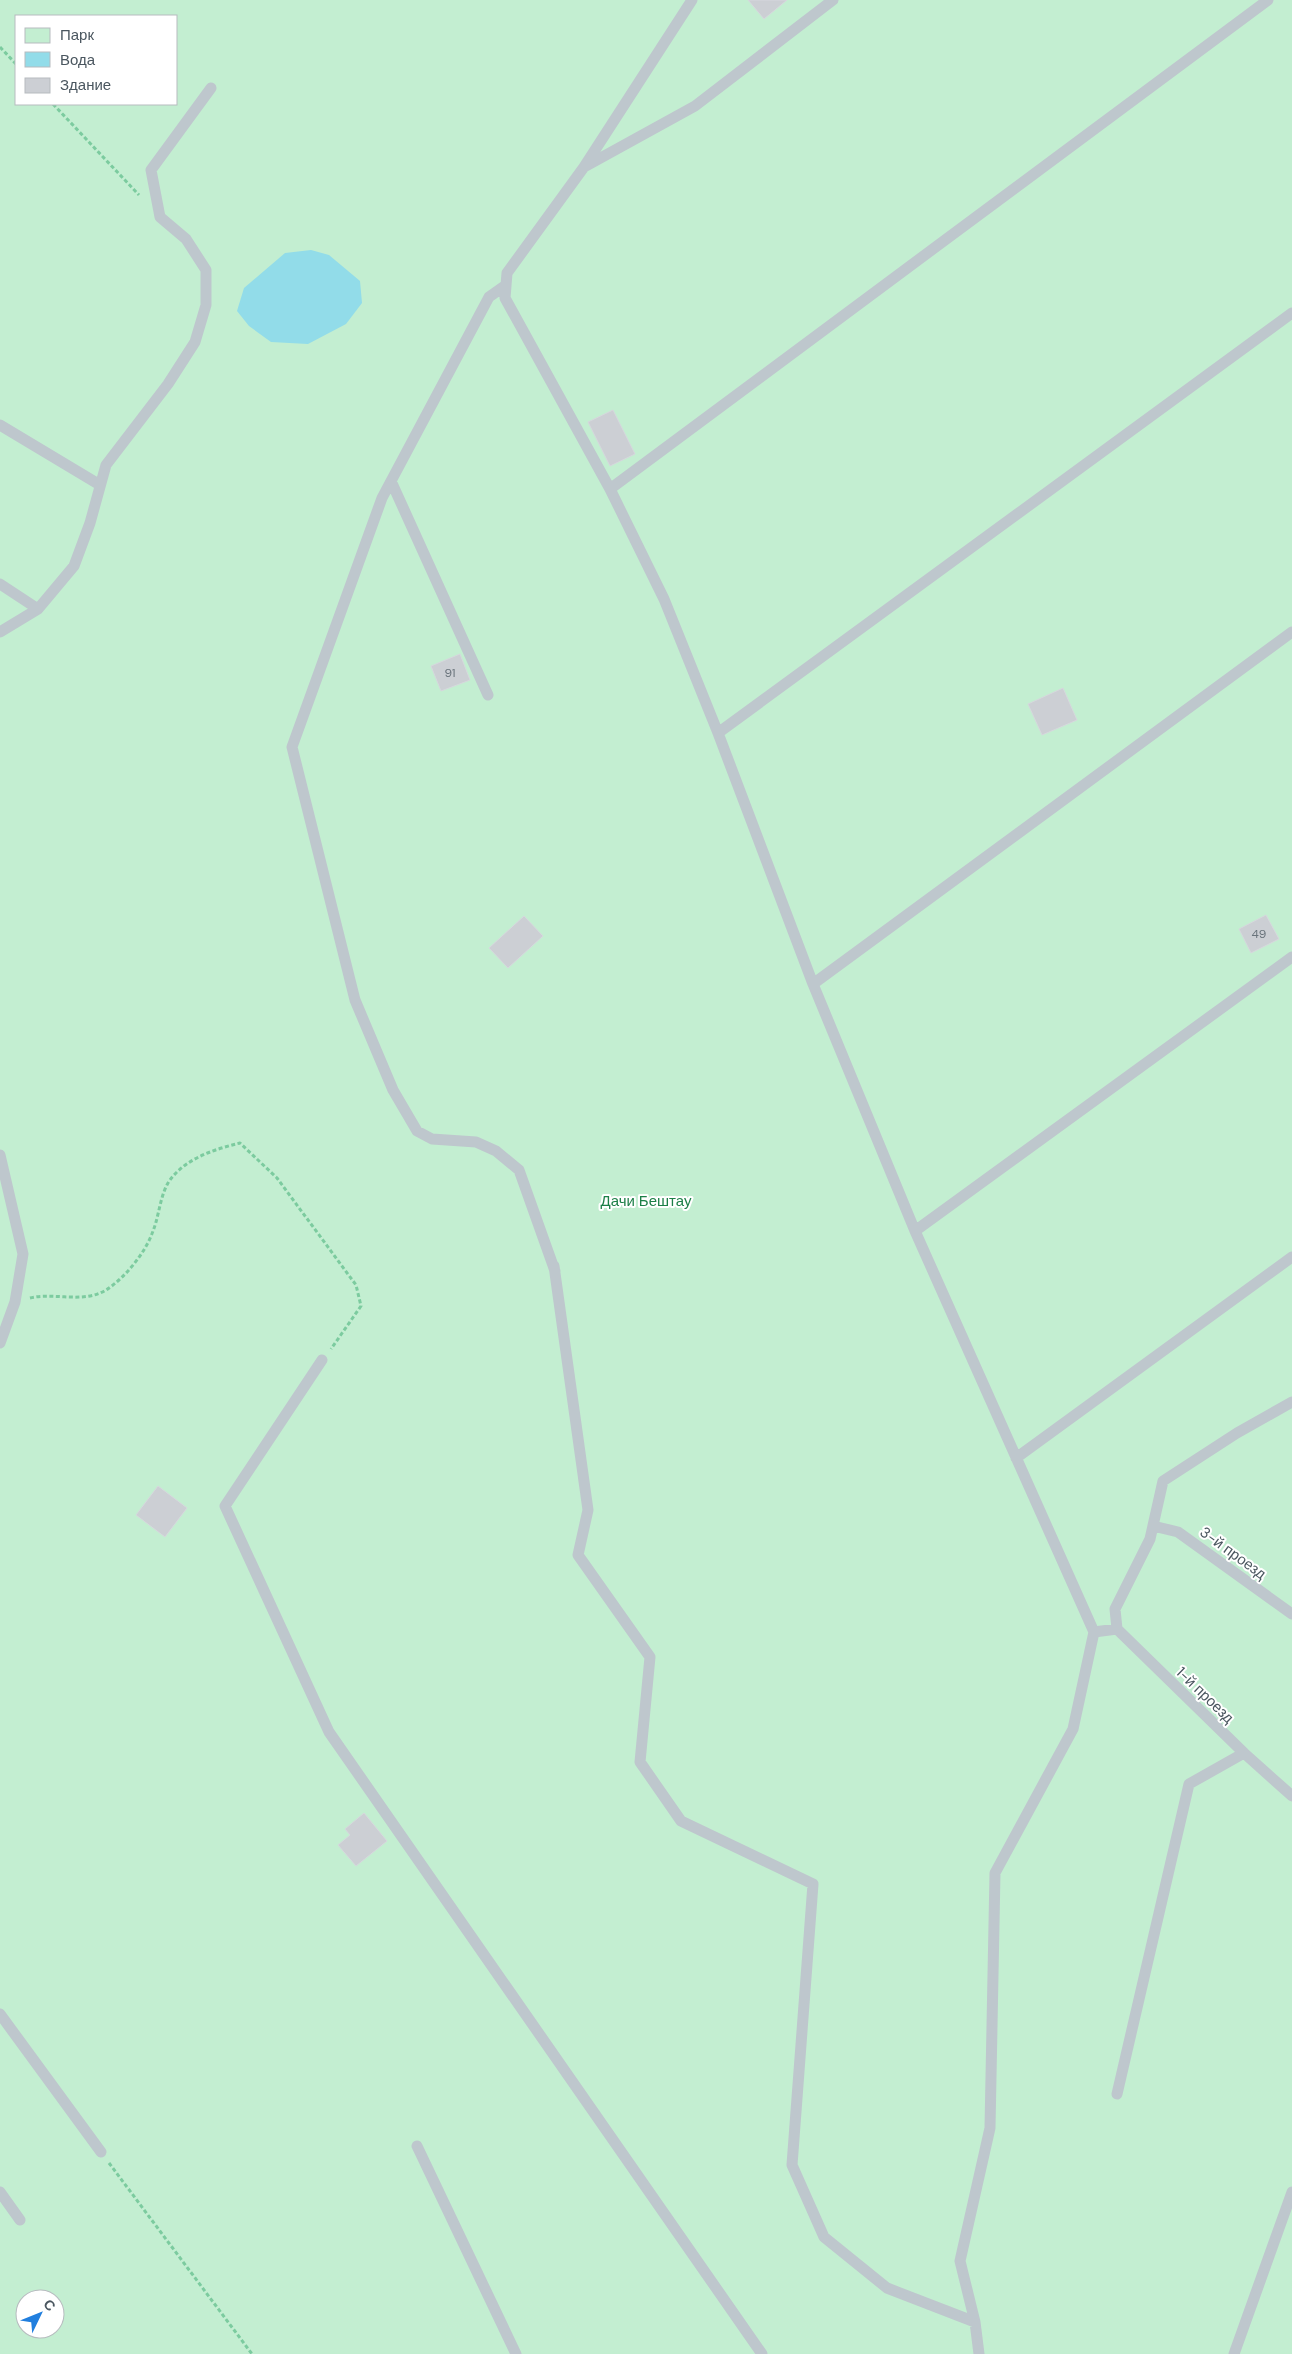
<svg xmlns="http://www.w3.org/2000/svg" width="1292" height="2354" viewBox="0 0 1292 2354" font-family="'DM Sans',sans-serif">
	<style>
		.green { fill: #c3eed1; fill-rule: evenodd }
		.water { fill: #92dce9 }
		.building { fill: #cccfd4; stroke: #d6d8dd }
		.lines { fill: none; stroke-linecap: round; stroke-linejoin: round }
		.path { stroke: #7ccb9f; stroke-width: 3; stroke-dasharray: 4 2.5; stroke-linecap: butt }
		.service { stroke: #bec7cd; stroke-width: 11 }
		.labels { text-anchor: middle; stroke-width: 4; stroke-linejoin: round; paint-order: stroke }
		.number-label { font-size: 12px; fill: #6a747c }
		.park-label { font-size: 15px; fill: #1c7f47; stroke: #fff }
		.street-label { font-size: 15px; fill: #4a565f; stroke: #fff }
	</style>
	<rect width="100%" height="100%" fill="#f4f2f2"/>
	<path class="green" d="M0,0H1292V2354H0ZM16,16H176V104H16ZM25,2299H55V2329H25Z"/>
	<path class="water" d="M311,250L329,255L360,281L362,303L346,324L308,344L271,342L249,326L237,311L244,288L285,253Z"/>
	<path class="building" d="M748,0H787L764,19Z
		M613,410L635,454L610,466L588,422Z
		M460,654L470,680L441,691L431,666Z
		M1063,688L1077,720L1042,735L1028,704Z
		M1266,915L1279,939L1251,953L1239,929Z
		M524,916L543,936L508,968L489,948Z
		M158,1486L187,1508L165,1537L136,1515Z
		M364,1813L387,1841L356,1866L338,1845L350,1835L345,1829Z"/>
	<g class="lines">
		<path class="path" d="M0,47L16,64
			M53,104L139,195
			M30,1298C54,1292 83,1304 106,1290C125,1278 146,1252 153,1231C159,1216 160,1197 168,1183C183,1159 215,1149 240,1143L277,1178L356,1285L361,1306L331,1349
			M109,2163L252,2354"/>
		<path class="service" d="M692,0L584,167L507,273L505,298L610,489L664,599L718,733L813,984L915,1231L1094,1632L1073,1729L995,1873L990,2128L960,2261L975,2322L979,2354
			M586,166L695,106L833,0
			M506,285L489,297L382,498L292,747L355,1000L393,1090L417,1131L432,1139L476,1142L496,1151L519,1170L555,1271
			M0,425L100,485
			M391,481L488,695
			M610,489L1268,0
			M0,584L38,609
			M0,632L38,609L74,566L90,523L106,465L168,384L195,342L206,305V270L186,239L160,217L151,170L211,88
			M718,733L1292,313
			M813,984L1292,632
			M0,1155L23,1254L15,1302L0,1343
			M915,1231L1292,957
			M554,1266L588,1510L578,1555L650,1657L640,1762L681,1821L813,1884L792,2165L824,2237L887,2288L975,2322
			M322,1360L225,1506L329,1732L762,2354
			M1016,1458L1292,1257
			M1153,1526L1178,1532L1292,1614
			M1117,1629L1115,1609L1150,1539L1163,1481L1237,1433L1292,1402
			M1094,1632L1117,1629L1244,1753L1292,1796
			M0,2014L101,2152
			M1117,2094L1189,1784L1244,1753
			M417,2146L516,2354
			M0,2192L20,2220
			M1234,2354L1292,2192"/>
	</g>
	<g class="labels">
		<g class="number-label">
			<text x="450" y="677">91</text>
			<text x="1259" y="938">49</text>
		</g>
		<g class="park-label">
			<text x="646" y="1206">Дачи Бештау</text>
		</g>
		<g class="street-label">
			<text transform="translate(1233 1553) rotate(36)" y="5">3-й проезд</text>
			<text transform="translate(1205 1695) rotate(44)" y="5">1-й проезд</text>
		</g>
	</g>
	<rect x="15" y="15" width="162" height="90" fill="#ffffff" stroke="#b7bbbf"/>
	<rect x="25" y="28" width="25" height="15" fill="#c3eed1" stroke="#b7bbbf"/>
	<text x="60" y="40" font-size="15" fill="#4a565f">Парк</text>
	<rect x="25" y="52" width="25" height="15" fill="#92dce9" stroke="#b7bbbf"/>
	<text x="60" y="65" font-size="15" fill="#4a565f">Вода</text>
	<rect x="25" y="78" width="25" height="15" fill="#cccfd4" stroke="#b7bbbf"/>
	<text x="60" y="90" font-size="15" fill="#4a565f">Здание</text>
	<g transform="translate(40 2314) rotate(47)"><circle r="24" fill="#ffffff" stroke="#b7bbbf"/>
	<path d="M0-4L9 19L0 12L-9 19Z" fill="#217fde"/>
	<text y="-8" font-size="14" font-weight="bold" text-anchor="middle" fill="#4a565f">С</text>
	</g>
</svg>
